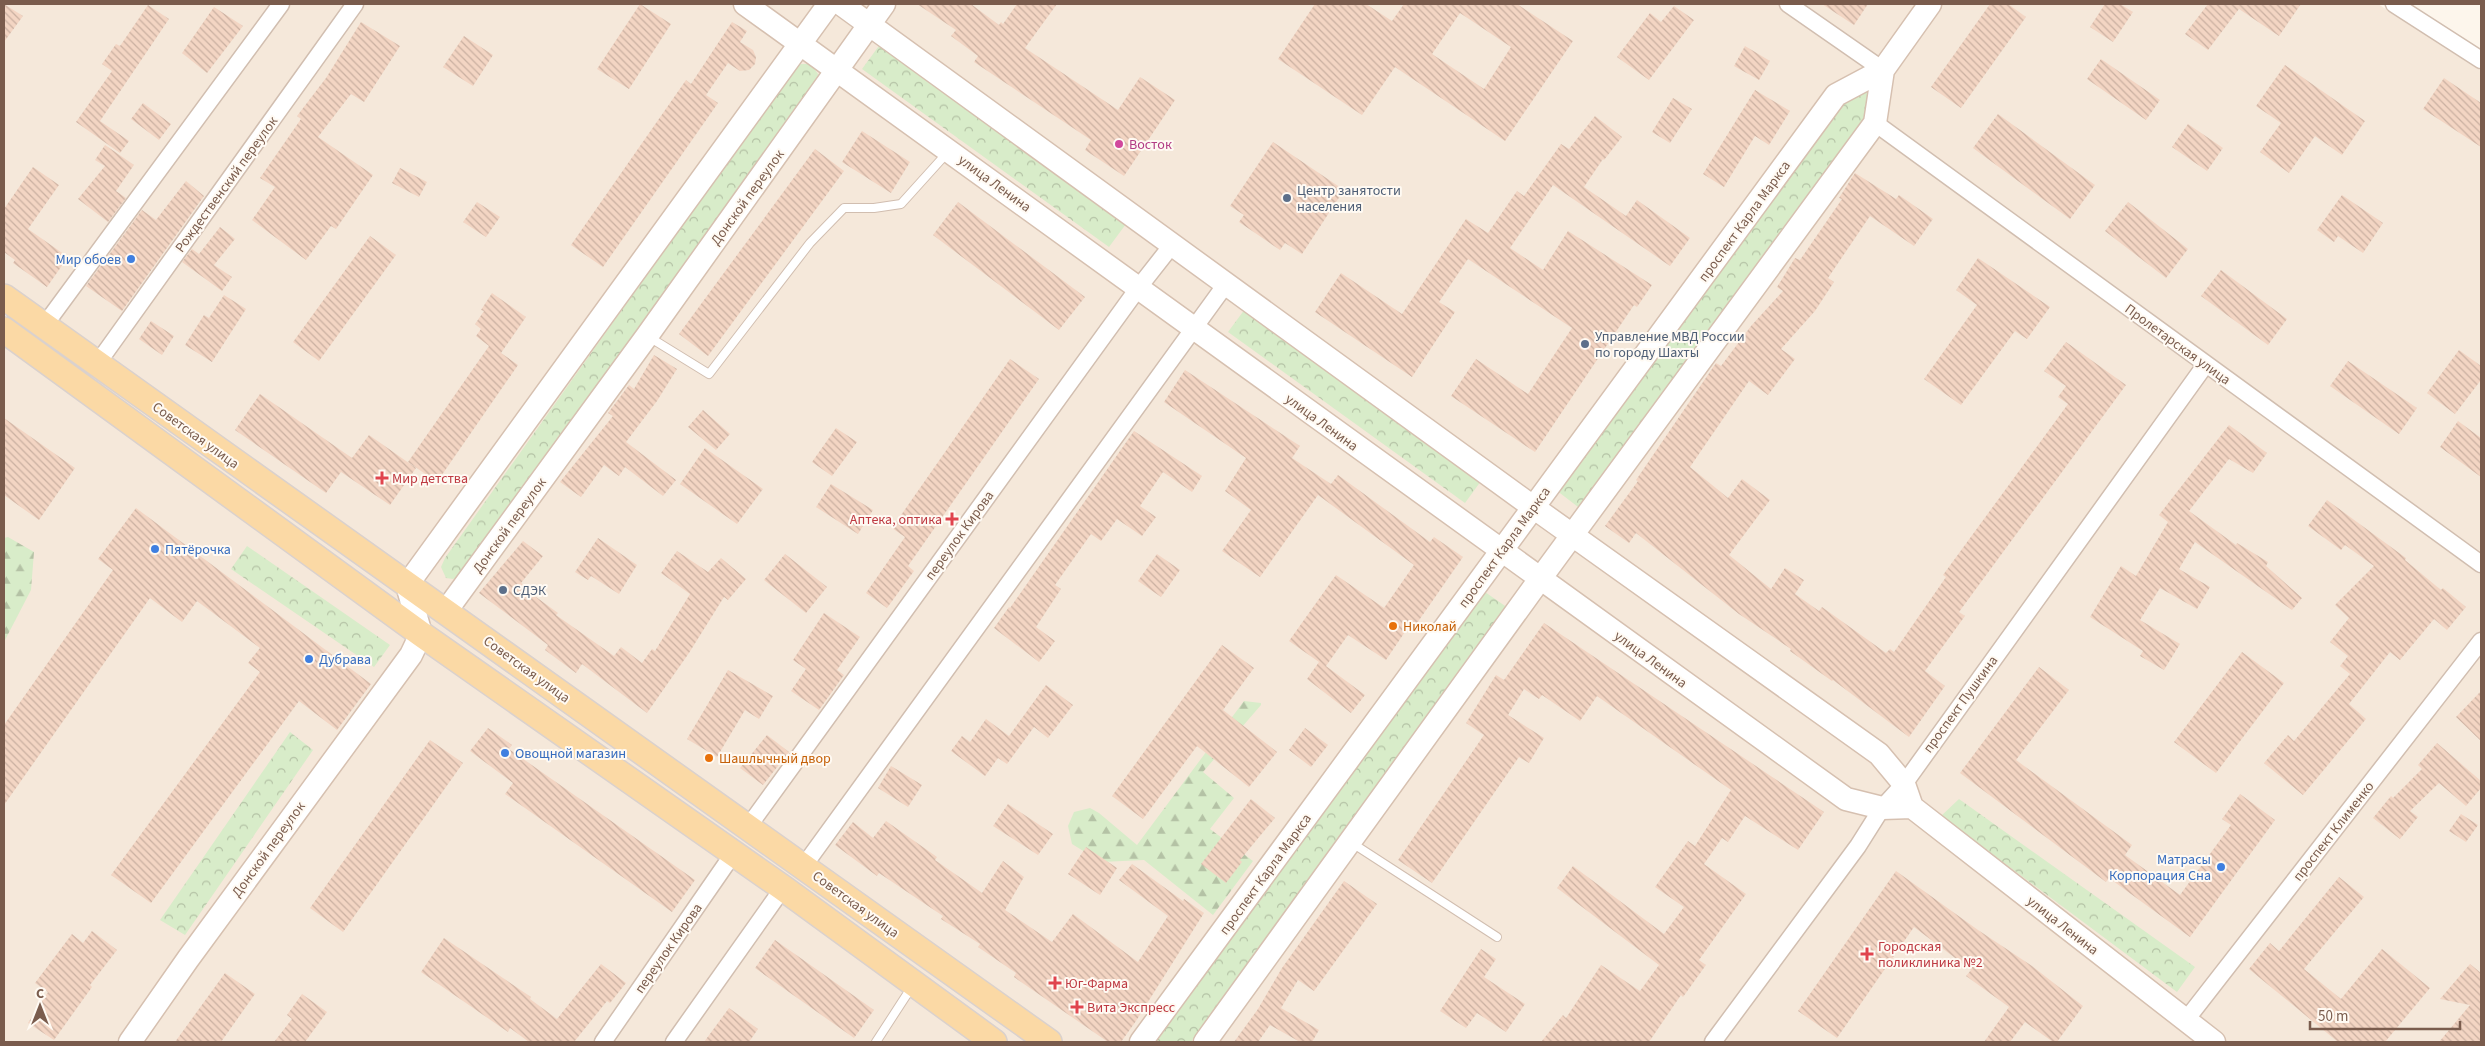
<svg xmlns="http://www.w3.org/2000/svg" width="2485" height="1046" viewBox="0 0 2485 1046" font-family="'Source Sans 3',sans-serif">
	<style>
		.residential { fill: #f5e8da }
		.forest { fill: url(#forest-firs) }
		.park { fill: url(#park-crowns) }
		.building { fill: url(#building-back-hatch); fill-rule: evenodd }
		.lines { fill: none; stroke-linecap: round; stroke-linejoin: round }
		.lane-casing { stroke: #d1beb0; stroke-width: 10 }
		.street-casing { stroke: #d1beb0; stroke-width: 19 }
		.secondary-casing { stroke: #d6c0b0; stroke-width: 25 }
		.primary-casing { stroke: #dad1cd; stroke-width: 28 }
		.lane { stroke: #fff; stroke-width: 8 }
		.street { stroke: #fff; stroke-width: 16 }
		.secondary { stroke: #fff; stroke-width: 22 }
		.primary { stroke: #fbd9a5; stroke-width: 25 }
		.hotel-dot { fill: #d1479c; stroke: #fffaf3; stroke-width: 2 }
		.service-dot { fill: #5c6f8a; stroke: #fffaf3; stroke-width: 2 }
		.shop-dot { fill: #3f7fe0; stroke: #fffaf3; stroke-width: 2 }
		.health-dot { fill: #e0444e; stroke: #fffaf3; stroke-width: 2 }
		.food-dot { fill: #e8710a; stroke: #fffaf3; stroke-width: 2 }
		.labels { text-anchor: middle; stroke-width: 4; stroke-linejoin: round; paint-order: stroke }
		.hotel-label { font-size: 14px; fill: #b23c85; stroke: #fffaf3; text-anchor: start }
		.street-label { font-size: 14px; fill: #7a5c4d; stroke: #fffaf3 }
		.service-label { font-size: 14px; fill: #4e5e75; stroke: #fffaf3; text-anchor: start }
		.shop-label { font-size: 14px; fill: #366cbe; stroke: #fffaf3; text-anchor: start }
		.health-label { font-size: 14px; fill: #be3a42; stroke: #fffaf3; text-anchor: start }
		.food-label { font-size: 14px; fill: #c56008; stroke: #fffaf3; text-anchor: start }
	</style>
	<defs>
		<pattern id="forest-firs" width="22" height="20" patternUnits="userSpaceOnUse" patternTransform="scale(1.25)"><rect width="22" height="20" fill="#d8ecc9"/><path d="M5 1l3.5 6h-7zM16 11l3.5 6h-7z" fill="#b4c2a5"/></pattern>
		<pattern id="park-crowns" width="20" height="18" patternUnits="userSpaceOnUse" patternTransform="scale(1.25)"><rect width="20" height="18" fill="#d8ecc9"/><path d="M2 6a3 3 0 1 1 6 0M12 15a3 3 0 1 1 6 0" fill="none" stroke="#b4c2a5"/></pattern>
		<pattern id="building-back-hatch" width="6" height="6" patternUnits="userSpaceOnUse" patternTransform="scale(1.25)"><rect width="6" height="6" fill="#f3d5c3"/><path d="M-1 5l2 2M0 0l6 6M5-1l2 2" fill="none" stroke="#cab0a1"/></pattern>
	</defs>
	<rect width="100%" height="100%" fill="#fdf6ec"/>
	<path class="residential" d="M4,4H2378L2481,71V1042H4Z"/>
	<path class="forest" d="M8,537L34,552L31,590L4,642V538Z
		M1244,701L1261,703V705L1203,772L1234,798L1210,829L1253,861L1213,915L1144,860L1101,862L1072,844L1068,826L1074,812L1090,808L1099,813L1137,845Z"/>
	<path class="park" d="M881,43L1126,224L1109,247L862,69Z
		M801,64H811L818,74L816,88L462,575L453,579L446,578L441,567L445,558L793,70Z
		M1876,81L1871,122L1582,510L1556,490L1841,100Z
		M1245,309L1481,481L1465,503L1228,332Z
		M247,546L390,645L374,667L231,569Z
		M1485,592L1508,608L1191,1042H1156Z
		M290,732L313,750L185,935L160,920Z
		M1959,799L2195,967L2177,992L1941,816Z"/>
	<path class="building" d="M4,4L23,16L4,42Z
		M640,4L671,24L629,89L597,69Z
		M917,4H971L999,25L1001,22L1003,24L1017,4H1057L1025,48L1118,110L1140,77L1175,100L1124,176L1085,150L1091,140L974,62L978,56L951,36L956,30Z
		M1315,4H1366L1392,21L1404,4H1517L1573,41L1505,141L1395,67L1362,115L1278,59ZM1460,13L1511,47L1484,89L1432,54Z
		M1822,4H1868L1854,25Z
		M1990,4H2008L2026,17L1961,108L1931,87Z
		M2105,4H2120L2133,12L2113,42L2090,27Z
		M2208,4H2301L2279,36L2239,9L2208,50L2185,34Z
		M148,5L169,19L100,121L129,141L120,153L76,122L112,71L102,64L116,44L120,46Z
		M1674,6L1694,20L1649,80L1617,57L1650,13L1661,22Z
		M214,7L243,26L207,73L182,53Z
		M361,22L400,46L364,102L351,94L318,137L373,175L336,229L331,226L306,260L252,220L275,187L260,178L301,119L297,116L326,78Z
		M732,22L747,31L740,42L753,50L756,57L755,64L749,70L740,71L728,63L706,95L718,103L603,267L571,245L686,80L691,84Z
		M464,36L493,55L473,86L443,67Z
		M1745,46L1770,61L1759,80L1734,66Z
		M2101,59L2160,100L2146,120L2087,79Z
		M2285,65L2365,121L2342,155L2315,136L2289,173L2260,152L2281,123L2256,106Z
		M2444,78L2481,103V147L2423,109Z
		M1755,90L1790,111L1769,145L1755,136L1724,187L1703,174Z
		M1673,98L1692,109L1670,143L1652,132Z
		M143,103L171,124L159,140L131,119Z
		M1998,114L2095,185L2070,219L1973,148Z
		M1595,116L1622,137L1604,160L1603,159L1584,187L1626,216L1637,200L1690,238L1670,266L1553,185L1510,248L1543,270L1568,231L1652,285L1637,307L1634,305L1535,452L1451,396L1476,359L1528,394L1572,328L1468,259L1439,302L1455,312L1412,377L1315,312L1341,273L1402,314L1466,219L1488,233L1517,191L1524,196L1561,144L1569,149Z
		M2188,124L2223,148L2207,171L2172,147Z
		M862,131L910,162L891,193L842,162Z
		M1273,142L1344,190L1302,254L1285,243L1280,250L1239,222L1244,215L1230,206Z
		M105,145L134,165L116,191L126,198L108,222L78,199L105,166L95,160Z
		M815,149L844,171L708,356L679,334Z
		M33,167L59,185L28,229L68,257L47,287L13,263L15,260L4,252V209Z
		M400,168L427,182L419,197L392,183Z
		M1855,173L1896,199L1899,195L1933,219L1914,246L1870,216L1828,278L1834,282L1815,311L1781,349L1795,359L1768,395L1749,381L1690,467L1728,498L1742,479L1770,500L1729,555L1771,589L1785,568L1804,580L1795,594L1819,611L1822,607L1886,653L1890,649L1894,652L1946,577L1943,575L2068,404L2058,397L2066,386L2044,371L2066,342L2126,385L1959,612L1965,616L1925,671L1945,686L1909,737L1833,680L1832,681L1790,651L1791,649L1739,614L1636,533L1629,543L1605,526L1638,481L1636,480L1716,363L1721,366L1751,326L1783,291L1777,287L1795,258L1800,260L1842,199L1839,198Z
		M186,181L204,196L122,311L86,286L142,210L156,220Z
		M2342,195L2383,223L2363,253L2338,236L2334,242L2317,230Z
		M477,202L500,217L486,237L463,222Z
		M958,202L1085,297L1059,330L933,235Z
		M2128,202L2188,249L2166,278L2105,231Z
		M220,227L235,239L214,265L232,277L222,291L182,262L192,249L199,254Z
		M370,236L396,255L319,361L293,342Z
		M1978,258L2050,307L2027,339L2015,331L1961,405L1924,379L1977,305L1956,290Z
		M2221,270L2287,319L2268,345L2201,296Z
		M492,293L526,317L501,353L518,365L437,482L408,462L489,346L476,336L481,329L475,324L484,311L481,310Z
		M224,295L246,309L212,362L185,345L204,315L209,318Z
		M151,321L174,336L162,355L139,339Z
		M2459,350L2481,366V380L2455,414L2427,393Z
		M654,355L677,369L657,401L626,442L676,480L663,496L625,467L619,476L604,465L581,497L560,482L613,416L608,413L629,385L634,389Z
		M1010,359L1039,379L908,566L914,571L887,608L866,593L905,537L892,528Z
		M2348,361L2417,408L2399,434L2330,386Z
		M1185,370L1300,446L1292,458L1331,484L1338,475L1430,542L1434,537L1463,557L1415,626L1411,623L1386,660L1348,635L1326,666L1365,695L1351,713L1307,679L1319,662L1289,641L1336,575L1384,608L1414,565L1318,495L1260,577L1222,551L1251,510L1225,491L1246,458L1164,402Z
		M260,394L352,458L369,435L416,468L390,505L341,472L326,493L235,430Z
		M703,410L730,434L716,450L688,427Z
		M4,418L75,468L39,520L4,495Z
		M2458,421L2481,438V477L2440,447Z
		M2229,425L2267,453L2253,473L2229,459L2189,511L2236,545L2237,543L2268,562L2266,566L2302,598L2292,610L2195,542L2179,569L2210,587L2197,609L2160,588L2140,620L2180,644L2164,670L2140,656L2143,651L2090,617L2121,566L2136,576L2168,522L2159,515Z
		M836,428L857,442L832,476L812,462Z
		M1134,431L1202,476L1192,492L1163,472L1140,506L1156,517L1142,536L1117,519L1101,541L1091,534L1055,585L1061,589L1036,627L1055,641L1039,662L994,628L1009,607L1010,608Z
		M705,448L763,489L737,524L680,484Z
		M831,484L873,510L858,534L816,507Z
		M2327,500L2406,558L2405,560L2441,590L2443,588L2466,607L2447,630L2434,619L2400,660L2390,652L2349,704L2366,719L2303,795L2264,763L2288,735L2294,741L2350,674L2340,666L2348,656L2330,642L2349,618L2335,605L2374,566L2345,545L2341,550L2308,526Z
		M136,508L371,684L337,730L299,701L151,903L111,875L260,672L248,663L260,648L197,601L182,622L150,598L4,805V725L113,570L98,559Z
		M598,538L637,565L619,594L591,576L588,580L575,572Z
		M523,541L543,556L521,583L527,587L525,589L558,613L556,615L614,656L621,647L642,663L652,649L655,651L690,594L661,573L677,551L708,572L721,558L746,579L728,600L724,597L689,653L647,713L582,664L576,673L545,650L548,645L479,593Z
		M785,554L827,587L806,613L764,580Z
		M1157,554L1180,570L1161,597L1138,581Z
		M824,613L860,637L837,670L844,675L819,710L791,691L806,669L793,660Z
		M1544,623L1824,812L1798,850L1745,816L1728,842L1722,838L1704,864L1746,894L1699,960L1706,965L1683,997L1681,995L1649,1042H1541L1563,1015L1566,1018L1601,965L1640,991L1659,965L1557,888L1573,866L1664,934L1684,907L1655,887L1688,841L1695,846L1731,790L1597,696L1580,721L1542,695L1539,699L1524,689L1508,715L1544,738L1529,763L1519,757L1432,883L1398,860L1484,735L1466,723L1496,675L1504,680Z
		M1222,645L1254,668L1223,710L1277,752L1249,787L1197,746L1143,819L1112,796Z
		M2242,652L2284,683L2216,773L2174,742Z
		M2039,667L2069,690L2016,760L2132,845L2125,855L2180,895L2231,825L2222,819L2240,794L2275,820L2190,937L2109,878L2106,882L1960,773Z
		M728,670L773,696L759,719L745,710L717,757L687,739Z
		M1046,685L1073,705L1048,738L1034,727L1007,764L998,758L985,776L951,751L962,736L970,742L986,719L1009,736Z
		M2481,691V741L2456,717Z
		M488,728L512,745L509,749L695,880L672,912L505,794L513,783L470,751Z
		M1305,728L1328,745L1311,767L1289,750Z
		M767,735L789,752L763,785L740,768Z
		M430,740L463,763L343,932L310,908Z
		M2437,743L2481,781V788L2466,806L2439,783L2410,811L2418,817L2400,839L2373,818L2391,796L2393,798L2422,769L2418,765Z
		M891,766L922,785L908,807L878,788Z
		M1251,799L1275,818L1240,860L1242,862L1226,883L1201,864Z
		M1008,804L1053,834L1038,855L993,826Z
		M2461,814L2478,825L2466,842L2449,831Z
		M886,821L937,857L935,860L982,893L1003,861L1024,877L1005,910L1052,942L1073,914L1138,962L1168,916L1119,880L1132,864L1183,901L1184,899L1204,913L1136,1021L1121,1042H1108L1014,977L1016,973L978,947L980,944L941,919L943,916L879,873L877,876L835,845L853,822L873,838Z
		M1086,847L1117,868L1100,895L1068,874Z
		M1896,871L1978,930L2032,966L2083,1006L2057,1042H2053L2025,1022L2010,1042H1984L2009,1007L1966,976L1971,970L1914,927L1837,1038L1798,1011Z
		M2339,877L2364,897L2304,969L2341,999L2382,949L2430,988L2385,1042H2338L2249,969L2270,943L2279,951Z
		M1344,881L1377,904L1314,991L1298,980L1281,1008L1319,1030L1312,1042H1300L1270,1025L1258,1042H1234L1258,1009L1282,968Z
		M92,931L117,950L90,985L92,987L54,1040L28,1023L48,992L35,983L72,934L83,943Z
		M444,938L531,997L530,999L557,1019L601,964L626,983L610,1003L607,1001L574,1042H529L510,1028L508,1032L421,972Z
		M775,940L874,1010L854,1038L755,968Z
		M1481,949L1496,959L1484,977L1525,1004L1506,1032L1477,1013L1466,1028L1440,1011Z
		M2470,964L2481,973V1042H2439L2470,1005L2440,999Z
		M225,973L255,994L221,1042H175Z
		M302,994L327,1012L305,1042H274L292,1019L287,1015Z
		M729,1008L758,1029L749,1042H704Z"/>
	<g class="lines">
		<defs>
			<path id="lane" d="M649,337L709,374L810,243L844,208H874L901,204L947,153
				M1352,843L1497,937
				M876,1042L913,985"/>
			<path id="street" d="M1788,4L1883,70
				M2394,4L2481,60
				M1875,123L2481,564
				M44,326L281,4
				M97,364L355,4
				M748,827L1139,287L1172,245
				M803,867L1226,284
				M2186,1020L2481,641
				M603,1042L733,854
				M674,1042L783,888
				M1713,1042L1858,846L1882,808L1904,784L2206,364"/>
			<path id="secondary" d="M745,4L1846,799L1882,808L1912,807
				M841,4L1533,507L1879,754L1904,784L1912,807L2214,1042
				M446,611L647,336L884,4
				M130,1042L188,959L411,655L421,634L407,585L829,4
				M1141,1042L1836,95L1883,70L1930,4
				M1205,1042L1540,579L1875,123L1883,70"/>
			<path id="primary" d="M4,297L1049,1042
				M4,330L421,634L783,888L994,1042"/>
		</defs>
		<use href="#lane" class="lane-casing"/>
		<use href="#street" class="street-casing"/>
		<use href="#secondary" class="secondary-casing"/>
		<use href="#primary" class="primary-casing"/>
		<use href="#lane" class="lane"/>
		<use href="#street" class="street"/>
		<use href="#secondary" class="secondary"/>
		<use href="#primary" class="primary"/>
	</g>
	<circle class="hotel-dot" cx="1119" cy="144" r="5"/>
	<g class="service-dot">
		<circle cx="1287" cy="198" r="5"/>
		<circle cx="1585" cy="344" r="5"/>
		<circle cx="503" cy="590" r="5"/>
	</g>
	<g class="shop-dot">
		<circle cx="131" cy="259" r="5"/>
		<circle cx="155" cy="549" r="5"/>
		<circle cx="309" cy="659" r="5"/>
		<circle cx="505" cy="753" r="5"/>
		<circle cx="2221" cy="867" r="5"/>
	</g>
	<g class="health-dot">
		<path d="M379.5 470.5h5v5h5v5h-5v5h-5v-5h-5v-5h5z"/>
		<path d="M949.5 511.5h5v5h5v5h-5v5h-5v-5h-5v-5h5z"/>
		<path d="M1864.5 946.5h5v5h5v5h-5v5h-5v-5h-5v-5h5z"/>
		<path d="M1052.5 975.5h5v5h5v5h-5v5h-5v-5h-5v-5h5z"/>
		<path d="M1074.5 999.5h5v5h5v5h-5v5h-5v-5h-5v-5h5z"/>
	</g>
	<g class="food-dot">
		<circle cx="1393" cy="626" r="5"/>
		<circle cx="709" cy="758" r="5"/>
	</g>
	<g class="labels">
		<g class="hotel-label">
			<text x="1129" y="149">Восток</text>
		</g>
		<g class="street-label">
			<text transform="translate(995 183) rotate(36)" y="5">улица Ленина</text>
			<text transform="translate(226 184) rotate(-54)" y="5">Рождественский переулок</text>
			<text transform="translate(747 197) rotate(-54)" y="5">Донской переулок</text>
			<text transform="translate(1744 221) rotate(-54)" y="5">проспект Карла Маркса</text>
			<text transform="translate(2178 344) rotate(36)" y="5">Пролетарская улица</text>
			<text transform="translate(1322 422) rotate(36)" y="5">улица Ленина</text>
			<text transform="translate(196 435) rotate(36)" y="5">Советская улица</text>
			<text transform="translate(509 525) rotate(-54)" y="5">Донской переулок</text>
			<text transform="translate(959 535) rotate(-54)" y="5">переулок Кирова</text>
			<text transform="translate(1504 547) rotate(-54)" y="5">проспект Карла Маркса</text>
			<text transform="translate(1651 659) rotate(36)" y="5">улица Ленина</text>
			<text transform="translate(527 669) rotate(36)" y="5">Советская улица</text>
			<text transform="translate(1960 704) rotate(-54)" y="5">проспект Пушкина</text>
			<text transform="translate(2333 831) rotate(-52)" y="5">проспект Клименко</text>
			<text transform="translate(268 849) rotate(-54)" y="5">Донской переулок</text>
			<text transform="translate(1265 874) rotate(-54)" y="5">проспект Карла Маркса</text>
			<text transform="translate(856 904) rotate(36)" y="5">Советская улица</text>
			<text transform="translate(2063 925) rotate(38)" y="5">улица Ленина</text>
			<text transform="translate(668 948) rotate(-55)" y="5">переулок Кирова</text>
		</g>
		<g class="service-label">
			<text x="1297" y="195">Центр занятости<tspan x="1297" dy="16">населения</tspan></text>
			<text x="1595" y="341">Управление МВД России<tspan x="1595" dy="16">по городу Шахты</tspan></text>
			<text x="513" y="595">СДЭК</text>
		</g>
		<g class="shop-label">
			<text x="121" y="264" text-anchor="end">Мир обоев</text>
			<text x="165" y="554">Пятёрочка</text>
			<text x="319" y="664">Дубрава</text>
			<text x="515" y="758">Овощной магазин</text>
			<text x="2211" y="864" text-anchor="end">Матрасы<tspan x="2211" dy="16">Корпорация Сна</tspan></text>
		</g>
		<g class="health-label">
			<text x="392" y="483">Мир детства</text>
			<text x="942" y="524" text-anchor="end">Аптека, оптика</text>
			<text x="1878" y="951">Городская<tspan x="1878" dy="16">поликлиника №2</tspan></text>
			<text x="1065" y="988">Юг-Фарма</text>
			<text x="1087" y="1012">Вита Экспресс</text>
		</g>
		<g class="food-label">
			<text x="1403" y="631">Николай</text>
			<text x="719" y="763">Шашлычный двор</text>
		</g>
	</g>
	<rect width="2485" height="1046" fill="none" stroke="#7a5c4d" stroke-width="10"/>
	<g transform="translate(40 1006)" stroke="#fffaf3" stroke-width="4" paint-order="stroke">
	<path d="M0-4L9 19L0 12L-9 19Z" fill="#7a5c4d"/>
	<text y="-8" font-size="14" font-weight="bold" text-anchor="middle" fill="#7a5c4d">С</text>
	</g>
	<path d="M2310 1021v8h150v-8" fill="none" stroke="#7a5c4d" stroke-width="2.5"/>
	<text x="2318" y="1021" font-size="15" fill="#7a5c4d" stroke="#fffaf3" stroke-width="4" paint-order="stroke">50 m</text>
</svg>
